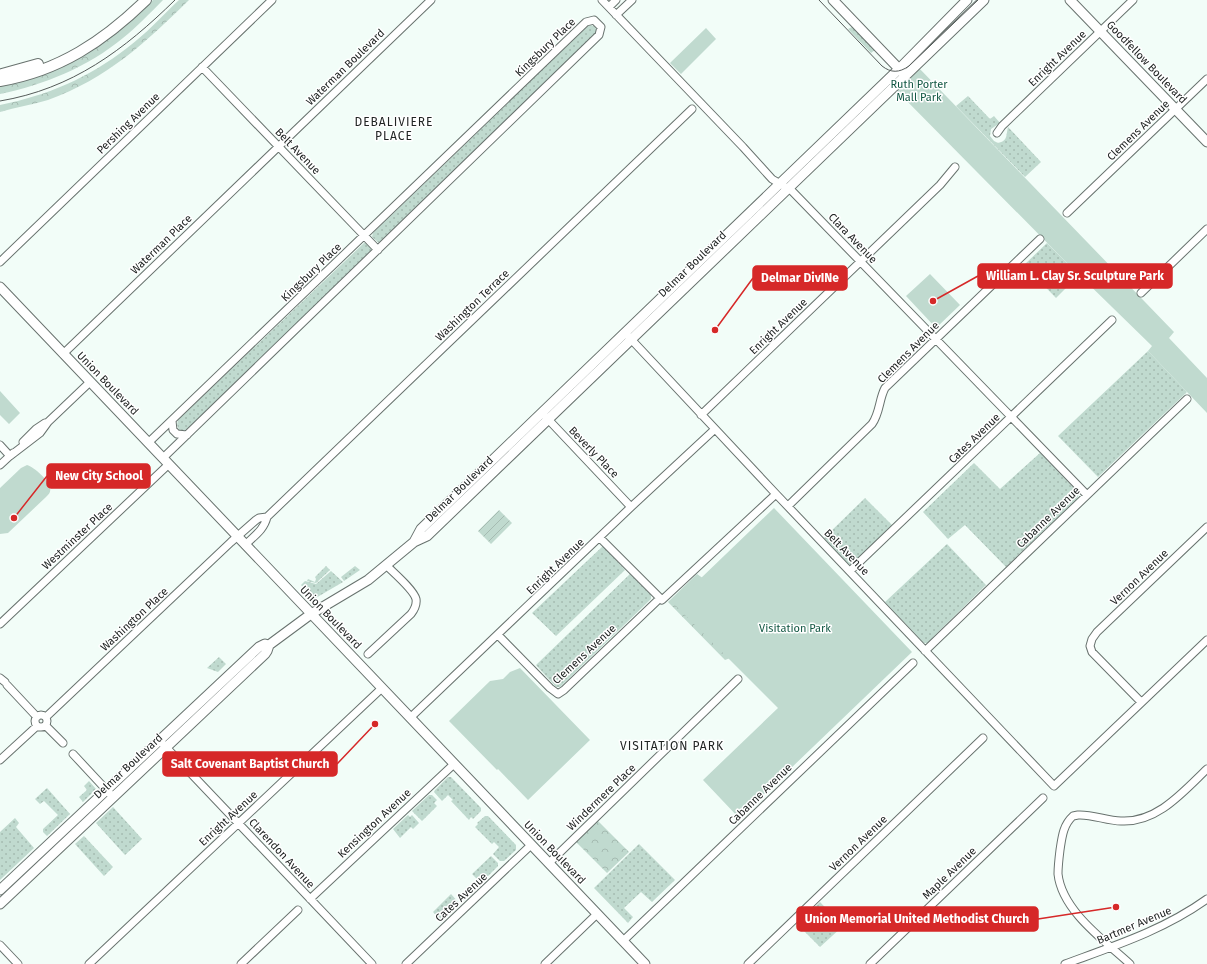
<svg xmlns="http://www.w3.org/2000/svg" width="1207" height="964" viewBox="0 0 1207 964" font-family="'Fira Sans',sans-serif">
	<style>
		.grass { fill: url(#grass-dots) }
		.forest { fill: url(#forest-crowns) }
		.park { fill: #c0dacf }
		.garden { fill: url(#garden-furrows) }
		.lines { fill: none; stroke-linecap: round; stroke-linejoin: round }
		.minor-casing { stroke: #68726e; stroke-width: 9 }
		.secondary-casing { stroke: #68726e; stroke-width: 11 }
		.primary-casing { stroke: #68726e; stroke-width: 12 }
		.minor { stroke: #fff; stroke-width: 7 }
		.secondary { stroke: #fff; stroke-width: 9 }
		.primary { stroke: #fff; stroke-width: 10 }
		.tram { stroke: #555b59; stroke-width: 1 }
		.labels { text-anchor: middle; stroke-width: 3; stroke-linejoin: round; paint-order: stroke }
		.street-label { font-size: 11px; fill: #202423; stroke: #fff }
		.park-label { font-size: 11px; fill: #125743; stroke: #fff }
		.neighbourhood-label { font-size: 12px; letter-spacing: 1px; fill: #202423; stroke: #fff }
		.leader { fill: none; stroke: #d62828; stroke-width: 1.5 }
		.callout-dot { fill: #d62828; stroke: #fff; stroke-width: 1.5 }
		.callout { fill: #d62828; stroke: #d62828; stroke-width: 1.5 }
		.callout-label { font-size: 12px; text-anchor: middle; font-weight: bold; fill: #fff }
	</style>
	<defs>
		<pattern id="grass-dots" width="8" height="8" patternUnits="userSpaceOnUse"><rect width="8" height="8" fill="#c0dacf"/><path d="M2 2h.1M6 6h.1" fill="none" stroke="#a5bbb1" stroke-width="1.8" stroke-linecap="round"/></pattern>
		<pattern id="forest-crowns" width="20" height="18" patternUnits="userSpaceOnUse"><rect width="20" height="18" fill="#c0dacf"/><path d="M2 6a3 3 0 1 1 6 0M12 15a3 3 0 1 1 6 0" fill="none" stroke="#a5bbb1"/></pattern>
		<pattern id="garden-furrows" width="10" height="10" patternUnits="userSpaceOnUse"><rect width="10" height="10" fill="#c0dacf"/><path d="M-1 1l2-2M0 10L10 0M9 11l2-2" fill="none" stroke="#a5bbb1"/></pattern>
	</defs>
	<rect width="100%" height="100%" fill="#f2fdf8"/>
	<path class="grass" d="M591,25L595,27L597,31V33L382,241L379,243L372,237L373,233L588,26Z
		M852,27L875,50L871,53L848,29Z
		M968,96L990,119L994,116L1000,123L991,129L990,136L994,141L998,143C1008,141 1006,135 1008,127L1041,162L1025,177L956,106Z
		M364,243H366L372,249L369,255L187,429L183,431L179,430L177,425L178,420Z
		M1047,243L1079,275L1056,298L1024,265Z
		M1148,351L1187,392L1098,477L1058,436Z
		M1040,453L1079,493L1077,499L1006,567L965,525L948,539L923,512L974,463L1000,489Z
		M865,498L893,526L850,565L847,563L824,538Z
		M947,544L986,585L934,636L929,643H924L922,641L885,602Z
		M603,546L625,570L556,636L532,613Z
		M326,566L330,570L316,583L307,581L308,579L315,582L316,579L315,577Z
		M355,566L360,570L344,581L341,577Z
		M331,571L343,582L314,599L301,585L305,581L316,584Z
		M630,574L651,595V599L560,687H556L536,665Z
		M219,657L226,664L218,672L207,668Z
		M448,777H451L481,808V811L473,819L471,817L469,820L451,801L453,800L448,795L442,801L434,792L435,790Z
		M89,781L96,789L83,802L79,797L87,790L84,786Z
		M47,788L70,814L47,836L43,832V829L58,815L44,801L40,804L35,799Z
		M429,795H432L437,800L434,803L437,806L422,821L412,811Z
		M113,807L142,839L125,855L96,823Z
		M408,815L410,817L412,815L419,823L413,829L411,827L400,838L393,829Z
		M485,816H488L516,845V850L504,861H500L493,854L499,847L494,842L492,844L475,827L478,824L477,823Z
		M15,818L19,823L16,827L34,848L0,880V832Z
		M84,836L113,867L104,876L75,844Z
		M639,844L675,880L652,902L641,892L624,908L633,917L628,923L594,888Z
		M491,856L498,863V866L484,880L481,877L478,880L472,874Z
		M451,894L459,903L441,920L433,912Z
		M820,902L843,926L820,947L797,924Z"/>
	<path class="forest" d="M153,0H163C150,13 137,27 123,38C88,67 44,85 0,94V86C64,75 107,43 153,0Z
		M179,0H189C145,43 108,78 48,100C32,105 16,107 0,112V105C49,95 88,78 127,48C146,34 162,16 179,0Z
		M697,574L704,579L743,653L725,660L668,602Z
		M597,820L629,852L607,873L575,841Z"/>
	<path class="park" d="M706,28L716,39L681,74L670,63Z
		M918,67L1174,332L1169,338L1207,378V413L1148,351L1152,346L1072,268L895,89Z
		M930,274L960,305L936,328L906,296Z
		M0,391L20,413L9,424L0,415Z
		M27,465C34,467 50,481 50,488C51,492 49,494 46,497L8,533L0,534V488L21,468Z
		M774,508L912,652L739,818L703,780L778,708L674,604Z
		M520,668L590,740L528,800L498,769L497,770L449,721L490,681L503,679L510,672Z"/>
	<path class="garden" d="M499,510L512,523L491,544L478,531Z"/>
	<g class="lines">
		<defs>
			<path id="minor" d="M602,0L743,147L772,179L792,191L1087,495
				M609,7L616,0
				M616,15L632,0
				M202,67L378,250
				M997,133L1002,126L1133,0
				M1067,213L1207,79
				M0,262L272,0
				M1141,293L1207,229
				M628,336L776,494L1054,786L1207,640
				M63,354L431,0
				M701,415L940,185L955,167
				M545,416L631,507
				M172,421L173,430L177,434L187,435
				M23,442L36,429L45,423
				M148,443L586,22L594,20L601,27L599,35L163,458
				M0,445L10,456
				M10,456L40,433L48,422L90,382
				M0,465L13,453
				M788,506L872,424C880,413 879,399 885,388L1040,239
				M267,517L692,109
				M600,538L662,600L776,494
				M245,545C254,536 264,530 267,517
				M850,571L1112,320
				M0,624L169,464
				M498,635L550,688L558,694L564,690L657,601
				M925,651L1187,399
				M368,654L411,614C414,610 417,605 416,599C414,590 394,573 387,566
				M0,678L5,682
				M7,685L37,717
				M1141,702L1092,652L1090,646L1092,639L1097,632L1207,527
				M35 721a6 6 0 1 1 12 0a6 6 0 1 1-12 0Z
				M46,717L231,542L256,520L259,518L267,517
				M410,718L631,507L715,429
				M46,726L63,743
				M163,744L372,964
				M73,754L113,797
				M0,760L37,726
				M549,863L738,679
				M310,899L454,764
				M623,941L913,663
				M0,945L18,964
				M89,964L382,688
				M241,964L298,910
				M406,964L531,845
				M545,964L597,914
				M748,964L983,738
				M870,964L1043,798
				M1065,964C1114,946 1164,930 1207,899
				M1130,964C1105,941 1062,911 1058,874C1058,867 1059,858 1060,850C1062,837 1063,825 1073,816L1078,815C1092,814 1107,821 1121,821C1157,823 1183,792 1207,769"/>
			<path id="secondary" d="M833,0L903,73
				M1070,0L1207,142
				M0,287L645,964
				M414,542L421,529L899,69L967,0
				M0,890L259,647L265,644L269,645L311,614L368,580L414,542L427,536L984,0
				M0,904L265,654L267,651L269,645"/>
			<path id="primary" d="M2,74L38,64
				M0,81C59,71 104,41 146,0"/>
		</defs>
		<use href="#minor" class="minor-casing"/>
		<use href="#secondary" class="secondary-casing"/>
		<use href="#primary" class="primary-casing"/>
		<use href="#minor" class="minor"/>
		<use href="#secondary" class="secondary"/>
		<use href="#primary" class="primary"/>
		<path class="tram" d="M819,0L882,66C891,73 899,73 909,66L978,0
			M0,101C72,89 124,50 175,0"/>
	</g>
	<g class="labels">
		<g class="street-label">
			<text transform="translate(545 47) rotate(-44)" y="4">Kingsbury Place</text>
			<text transform="translate(1057 58) rotate(-44)" y="4">Enright Avenue</text>
			<text transform="translate(1147 62) rotate(46)" y="4">Goodfellow Boulevard</text>
			<text transform="translate(345 67) rotate(-44)" y="4">Waterman Boulevard</text>
			<text transform="translate(128 123) rotate(-44)" y="4">Pershing Avenue</text>
			<text transform="translate(1138 130) rotate(-44)" y="4">Clemens Avenue</text>
			<text transform="translate(298 151) rotate(46)" y="4">Belt Avenue</text>
			<text transform="translate(853 238) rotate(46)" y="4">Clara Avenue</text>
			<text transform="translate(161 244) rotate(-44)" y="4">Waterman Place</text>
			<text transform="translate(692 264) rotate(-44)" y="4">Delmar Boulevard</text>
			<text transform="translate(311 272) rotate(-44)" y="4">Kingsbury Place</text>
			<text transform="translate(472 305) rotate(-44)" y="4">Washington Terrace</text>
			<text transform="translate(778 326) rotate(-44)" y="4">Enright Avenue</text>
			<text transform="translate(908 352) rotate(-45)" y="4">Clemens Avenue</text>
			<text transform="translate(108 383) rotate(46)" y="4">Union Boulevard</text>
			<text transform="translate(974 438) rotate(-44)" y="4">Cates Avenue</text>
			<text transform="translate(594 452) rotate(46)" y="4">Beverly Place</text>
			<text transform="translate(459 489) rotate(-44)" y="4">Delmar Boulevard</text>
			<text transform="translate(1048 517) rotate(-44)" y="4">Cabanne Avenue</text>
			<text transform="translate(77 536) rotate(-43)" y="4">Westminster Place</text>
			<text transform="translate(847 552) rotate(46)" y="4">Belt Avenue</text>
			<text transform="translate(555 566) rotate(-44)" y="4">Enright Avenue</text>
			<text transform="translate(1139 577) rotate(-44)" y="4">Vernon Avenue</text>
			<text transform="translate(331 617) rotate(46)" y="4">Union Boulevard</text>
			<text transform="translate(134 619) rotate(-43)" y="4">Washington Place</text>
			<text transform="translate(584 654) rotate(-43)" y="4">Clemens Avenue</text>
			<text transform="translate(128 766) rotate(-43)" y="4">Delmar Boulevard</text>
			<text transform="translate(760 794) rotate(-44)" y="4">Cabanne Avenue</text>
			<text transform="translate(601 797) rotate(-44)" y="4">Windermere Place</text>
			<text transform="translate(228 818) rotate(-43)" y="4">Enright Avenue</text>
			<text transform="translate(374 823) rotate(-43)" y="4">Kensington Avenue</text>
			<text transform="translate(858 843) rotate(-44)" y="4">Vernon Avenue</text>
			<text transform="translate(555 852) rotate(46)" y="4">Union Boulevard</text>
			<text transform="translate(282 853) rotate(47)" y="4">Clarendon Avenue</text>
			<text transform="translate(949 873) rotate(-44)" y="4">Maple Avenue</text>
			<text transform="translate(461 897) rotate(-43)" y="4">Cates Avenue</text>
			<text transform="translate(1134 925) rotate(-23)" y="4">Bartmer Avenue</text>
		</g>
		<g class="park-label">
			<text x="919" y="88">Ruth Porter<tspan x="919" dy="13">Mall Park</tspan></text>
			<text x="795" y="632">Visitation Park</text>
		</g>
		<g class="neighbourhood-label">
			<text x="394" y="126">DEBALIVIERE<tspan x="394" dy="14">PLACE</tspan></text>
			<text x="672" y="750">VISITATION PARK</text>
		</g>
	</g>
	<path class="leader" d="M933 301L978 276M715 330L753 278M14 518L47 476M375 724L337 764M1116 907L1038 919"/>
	<g class="callout-dot">
		<circle cx="933" cy="301" r="4"/>
		<circle cx="715" cy="330" r="4"/>
		<circle cx="14" cy="518" r="4"/>
		<circle cx="375" cy="724" r="4"/>
		<circle cx="1116" cy="907" r="4"/>
	</g>
	<g class="callout">
		<rect x="978" y="264" width="194" height="24" rx="4"/>
		<rect x="753" y="266" width="94" height="24" rx="4"/>
		<rect x="47" y="464" width="103" height="24" rx="4"/>
		<rect x="163" y="752" width="174" height="24" rx="4"/>
		<rect x="797" y="907" width="241" height="24" rx="4"/>
	</g>
	<g class="callout-label">
		<text x="1075" y="280">William L. Clay Sr. Sculpture Park</text>
		<text x="800" y="282">Delmar DivINe</text>
		<text x="99" y="480">New City School</text>
		<text x="250" y="768">Salt Covenant Baptist Church</text>
		<text x="917" y="923">Union Memorial United Methodist Church</text>
	</g>
</svg>
